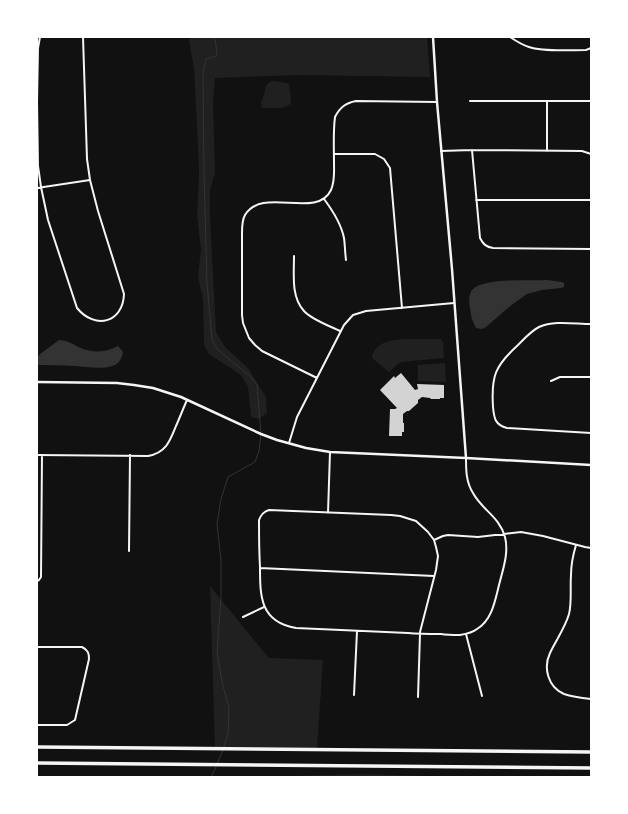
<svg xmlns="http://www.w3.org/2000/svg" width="628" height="814" viewBox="0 0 628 814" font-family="Roboto,sans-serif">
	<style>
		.green { fill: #202020 }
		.water { fill: #333 }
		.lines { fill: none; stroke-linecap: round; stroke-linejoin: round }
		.stream { stroke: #333; stroke-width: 1 }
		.building { fill: #d3d3d3 }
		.minor { stroke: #f5f5f5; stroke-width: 2 }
		.tertiary { stroke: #f5f5f5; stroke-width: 2.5 }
		.secondary { stroke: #f5f5f5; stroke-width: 2.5 }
		.motorway { stroke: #f5f5f5; stroke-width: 3.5 }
	</style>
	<rect width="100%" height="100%" fill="#111"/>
	<path class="green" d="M190,37H427L430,77L297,75L215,78L213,102L215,173L210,190V218L216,332L225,347L248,368L266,397L267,413L259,419L251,417L248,387L241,375L209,354L204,345L203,299L198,277L201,249L197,215L199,173L198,147L194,68L189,41Z
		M273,81L287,83L289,84L291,101V104L282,108H262L261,102C262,100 263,98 264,95C266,89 264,83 273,81Z
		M403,339H441L443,342L444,358L401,362L398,364L389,372L372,358C374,343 390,340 403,339Z
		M445,363L446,382L418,381V365Z
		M210,586L269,658L323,660L317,749H215Z
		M363,774L458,777H255Z"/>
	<path class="water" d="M547,280L562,282L564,283V287L561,288L542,290L527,294L509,307L486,327L482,329L476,328C472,320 471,317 470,308C469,302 468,296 472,290C483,277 531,281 547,280Z
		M59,340C71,341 73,345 83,349C96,353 107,352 118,346L123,352C122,358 120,362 115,365C104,370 86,367 75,366C62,365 50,365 37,365V358L40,354Z"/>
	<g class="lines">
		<path class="stream" d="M212,37L215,40L217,52L216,56L213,57L206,59L203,74L204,173L207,283L212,340L217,349L252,378L257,385L261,434L259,451L255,462L228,477L221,499L217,524L221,560V599L217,652L222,682L229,708L228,734L224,747
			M217,764L223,750
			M211,777L216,767"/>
	</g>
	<path class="building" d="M401,373L415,390L418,389L417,384L444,385V398H440V399H431L430,398L422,397L418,400V403L409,411H407L403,414V423H404V432H402V436H389L390,409H395L397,408L380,390L394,376L395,378Z"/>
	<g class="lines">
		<path class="minor" d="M40,37L38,48L37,102L38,166L41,187L48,220L77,308C95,330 123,323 124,294L98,211L90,180L87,159L83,37
			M510,37C516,41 522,45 529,47C543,52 570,50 586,50L591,48
			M470,101H591
			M472,150L480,238C483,244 486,247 493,248L591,249
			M441,151L472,150L582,151L591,154
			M547,151V101
			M334,154H375L384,159L390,168L402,308
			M37,188L90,180
			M324,199C333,211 341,223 344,238C345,245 345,253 346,260
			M476,200H591
			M294,256C294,275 291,297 304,311C312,320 330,326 340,331
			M591,324C575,324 554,320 539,327C531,331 524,339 518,345C495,366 491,376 493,407C494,418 495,425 507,428L591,433
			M317,378L262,351L255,345L249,338L243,323L242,315V233C242,227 242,220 245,215C262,186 317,220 331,190C335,181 334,172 334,163C334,148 333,132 335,117C340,107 346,103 356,101L437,102
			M551,381L560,377H591
			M289,443L297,417L344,325L353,315L366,311L454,303
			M37,455L148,456C166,453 170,441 176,426C180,417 183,409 187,400
			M328,513L330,452
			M434,540L443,536L448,535L478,537L521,532L543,536L585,547L591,548
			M576,545C573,555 571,565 571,575C570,588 572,602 569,614C565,628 556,640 550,653C543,668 548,687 564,694C573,697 582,698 591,699
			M129,551L130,455
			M260,568L434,576
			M37,581L39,580L41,577L42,455
			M243,617L264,607
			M466,634L482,696
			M37,647H82C88,650 89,653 89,659L75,720L67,725H37
			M354,695L357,631
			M418,697L420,634V632L436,570L438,556L436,547L434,540L428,532L416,521L400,516L391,515L269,510C263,512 261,515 259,520C259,536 259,551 260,567C260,596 260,622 296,628C333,630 371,631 408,633C419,634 430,634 441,634C447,635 454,635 460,635C466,634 472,633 477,629C492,620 495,601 499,585C503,569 509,553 505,537C499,516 482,510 473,493C466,482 466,470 466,458"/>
		<path class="tertiary" d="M433,37L437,102L452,269L466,458"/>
		<path class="secondary" d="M37,382L117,383L134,385L153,388L181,397L261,434L277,440L306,448L330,452L466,458L591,465"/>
		<path class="motorway" d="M37,747L591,752
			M37,763L591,768"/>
	</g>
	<rect width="628" height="814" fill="none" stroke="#ffffff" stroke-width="76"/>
</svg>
